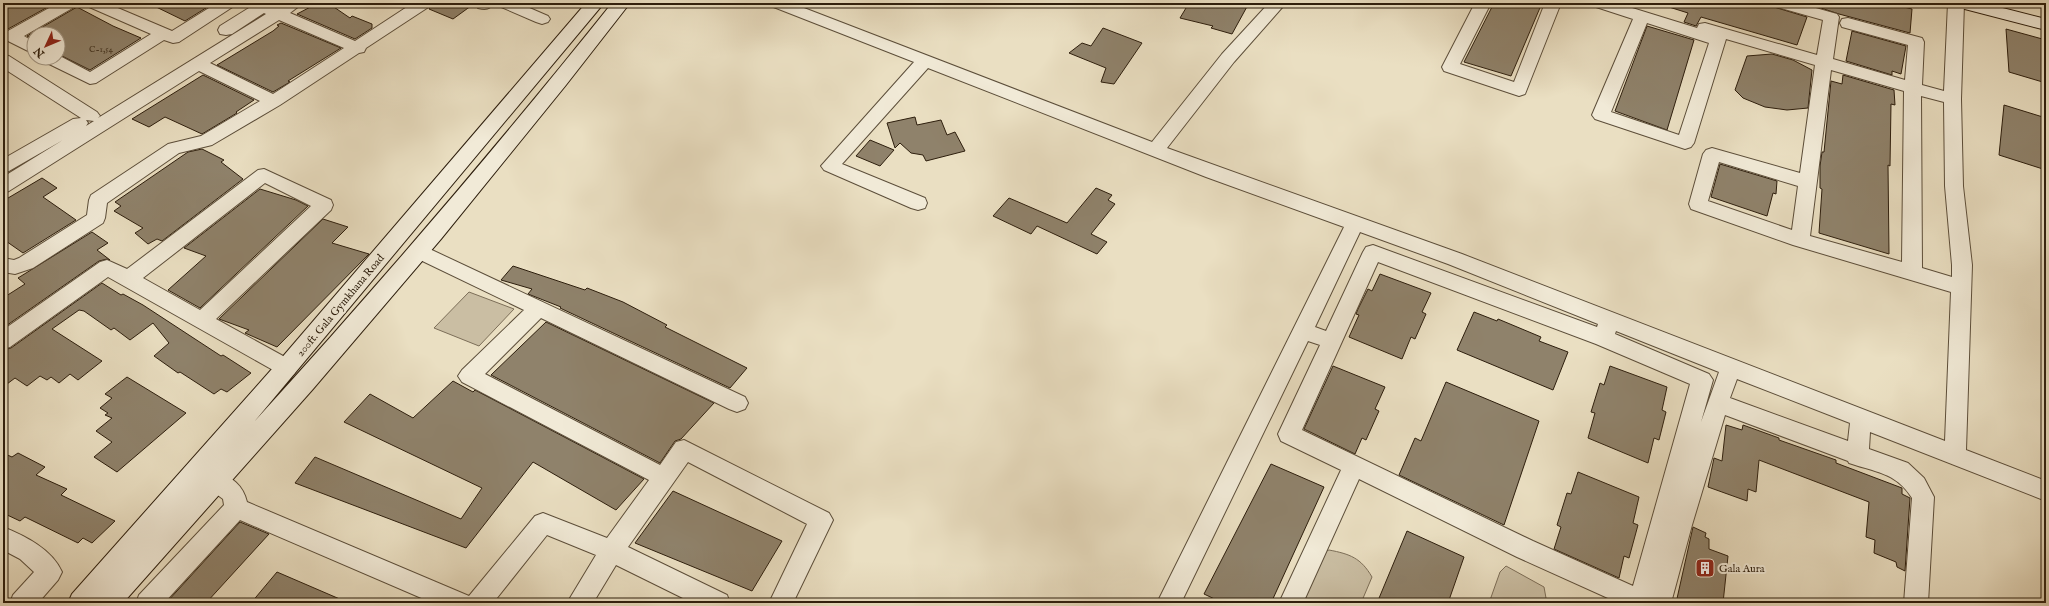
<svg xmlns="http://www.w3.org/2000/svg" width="2049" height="606" viewBox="0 0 2049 606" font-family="'IM FELL English',serif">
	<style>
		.green { fill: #cabea3; stroke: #7c6e58 }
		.building { fill: #8f826b; stroke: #2d1e0d }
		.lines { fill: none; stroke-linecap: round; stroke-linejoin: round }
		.street-casing { stroke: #5c4e3a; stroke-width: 2 }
		.secondary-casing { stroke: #2d1e0d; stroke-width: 2 }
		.street { fill: #f1ead7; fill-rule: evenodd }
		.secondary { fill: #f1ead7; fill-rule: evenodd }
		.labels { text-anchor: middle; stroke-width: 4; stroke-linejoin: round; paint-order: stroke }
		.number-label { font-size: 9px; fill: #463724 }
		.street-label { font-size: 11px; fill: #2d1e0d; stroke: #f1ead7 }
		.poi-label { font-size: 11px; fill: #2d1e0d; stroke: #f1ead7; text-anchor: start }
	</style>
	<rect width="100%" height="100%" fill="#eadfc2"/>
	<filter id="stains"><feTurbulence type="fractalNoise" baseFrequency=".005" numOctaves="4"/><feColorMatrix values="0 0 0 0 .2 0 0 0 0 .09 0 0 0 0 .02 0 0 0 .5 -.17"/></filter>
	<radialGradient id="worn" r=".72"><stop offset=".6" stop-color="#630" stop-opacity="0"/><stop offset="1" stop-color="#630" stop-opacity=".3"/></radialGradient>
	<path class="green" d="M469,292L514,309L479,346L434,328Z
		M1329,550C1350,554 1361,558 1372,577L1361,603H1299L1321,553Z
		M1506,566L1544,587L1546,598L1544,603H1489L1500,572Z"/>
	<path class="building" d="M15,3H55L8,29L3,27V10Z
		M148,3H214L185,21Z
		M318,3H328L350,18L352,16L372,24V28L355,39L297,14Z
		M433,3H475L453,19L429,9Z
		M1189,3H1249L1232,34L1211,28L1213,26L1180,18Z
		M1494,3H1542L1511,76L1464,62Z
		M1669,3H1771L1774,7L1807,17L1797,45L1701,17L1696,26L1684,22L1688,13L1669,7Z
		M1816,3H1888L1912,9L1910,33L1839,14L1815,6Z
		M77,7L113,26L141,38L90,70L58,54V34H34V40L27,36Z
		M281,23L341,48L288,81L290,82L273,92L217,65L273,31L279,26L277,25Z
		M1647,26L1694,40L1667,130L1615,111Z
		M1103,28L1142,43L1114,84L1101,82L1106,68L1069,53L1082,43L1091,46Z
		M2006,29L2046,40V83L2009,72Z
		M1852,31L1906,46L1901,74L1892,71V75L1846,61Z
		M1772,54L1793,60L1812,70L1808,108L1787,110L1765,107L1743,98L1735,90L1747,56Z
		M203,75L254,100L236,112L237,113L202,134L165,117L149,127L132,119Z
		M1843,75L1894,90L1895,105L1891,104L1890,166L1888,165L1889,254L1819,233L1822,189L1820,188V166L1822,152H1824L1831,81L1842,84Z
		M2004,105L2046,118V170L1999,155Z
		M915,117L917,125L941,120L947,135L955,132L965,151L926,161L923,155L911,153L900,143L895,148L887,123Z
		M870,140L894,150L880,166L856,156Z
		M202,149L224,160L221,162L243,179L162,241L157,239L148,244L135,233L143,228L114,211L121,206L115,202L188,152Z
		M1720,164L1777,181L1776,194L1773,193L1767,216L1711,197Z
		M42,178L57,188L43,197L76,220L23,253L3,239V201Z
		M1096,188L1112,195L1108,200L1115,204L1091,234L1107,242L1097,254L1037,226L1031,234L993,216L1009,198L1067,223Z
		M260,189L296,200L308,206L200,308L168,290L206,256L184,248Z
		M323,219L348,227L332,243L369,254L277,347L245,333L249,330L219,319Z
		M92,232L108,243L97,250L110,260L107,259L99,261L3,328V298L25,284L18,278Z
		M513,266L585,290L587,288L623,302L667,325L665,327L747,368L730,388L560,308L561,307L528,294L532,289L501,280Z
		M1380,274L1431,293L1422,312L1426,314L1415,339L1411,337L1402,359L1349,337L1359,315L1356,314L1358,309L1368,289L1372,291Z
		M102,283L121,295L123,294L143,305L221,356L223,355L251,373L227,392L221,389L214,394L180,372L178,373L154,356L169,343L153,323L130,340L114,328L111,330L84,311L79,310L52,329L102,361L78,380L70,374L59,383L51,377L47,380L40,376L27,386L15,378L3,387V350L11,348Z
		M1474,312L1497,321L1498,319L1541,337L1539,341L1568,352L1553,390L1457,350Z
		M546,322L714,403L681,439L675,441L660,463L491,375Z
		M1333,366L1385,387L1375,409L1379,411L1366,440L1362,438L1355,454L1304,429Z
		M1610,366L1667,387L1662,410L1666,412L1659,440L1654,438L1648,463L1588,438L1595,413L1591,412L1600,383L1604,385Z
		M127,377L186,413L117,472L94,457L112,442L96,431L112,418L105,415L108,413L100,408L112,398L105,394Z
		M453,381L473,392L475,390L644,479L616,510L533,462L466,548L295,483L315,457L461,519L482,488L344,422L370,394L413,418Z
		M1446,382L1539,421L1504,525L1399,475L1415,438L1421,441Z
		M1726,425L1742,430L1743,425L1779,438V440L1836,460V463L1902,488V494L1910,498L1905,571L1897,567L1896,562L1874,553L1875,540L1866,537L1869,502L1759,460L1756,492L1748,489L1747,501L1708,487L1714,458L1722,461Z
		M3,453L12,457L18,453L45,467L36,475L67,489L61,495L115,521L92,543L83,538L78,543L25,517L20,521L3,513Z
		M1271,464L1324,487L1271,603H1223L1204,594Z
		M1578,472L1639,497L1633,523L1638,525L1629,558L1624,556L1619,578L1554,549L1561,527L1557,525L1567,493L1571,494Z
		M673,491L782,541L752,591L635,543Z
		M240,522L269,534L206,603H166Z
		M1693,527L1706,533L1705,537L1709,539V549L1728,556L1723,603H1676Z
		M1407,531L1464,557L1448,603H1377Z
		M277,572L349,603H251Z"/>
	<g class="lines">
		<defs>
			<path id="street" d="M58,3H78L76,6L24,36L34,42V54L6,40L4,36L6,32Z
				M85,3H106L172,31L217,3H236L234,6L179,42L173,43L164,40L96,83L90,84L45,62L43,58H58V55L90,72L151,34L87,6Z
				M257,3H276L274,6L277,7L284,3H303L290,13L355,41L413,3H432L430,6L366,48L364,52L359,53L280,105L212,145L179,153L107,203L105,218L103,223L33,268L15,274L3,272V258L14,260L19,258L87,215L89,200L91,195L168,144L201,136L260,101L199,71L9,191L3,193V177L63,140L9,171L3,173V159L73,119L81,118L3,68V55L9,56L97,112L100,116L98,118L266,14L264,13L232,34L226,35L220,34L218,30L220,26ZM279,20L344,48L273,94L210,63ZM86,120L94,121L86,126L88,123Z
				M477,3H494C490,9 486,10 478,8L476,5Z
				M497,3H518L548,16L550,19L548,22L542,24L536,22L499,6Z
				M769,3H791L1152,142L1222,54L1269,3H1286L1234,62L1167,148L1462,254L1945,441L1951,292L1793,245L1691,209L1689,204L1703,154L1706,150L1712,148L1800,173L1815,65L1726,39L1694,143L1691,147L1685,149L1595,119L1592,115L1633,19L1593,6L1591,3H1616L1697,28L1699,24L1705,23L1817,55L1823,20L1774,6L1772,3H1798L1837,14L1839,17L1833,59L1905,80L1908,45L1842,27L1840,23L1842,19L1848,18L1922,38L1924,42L1922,85L1944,91L1948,3H1964L1961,99L1963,186L1972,265L1966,450L2046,481V501L1870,432L1869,449L1908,463L1924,478L1934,497L1928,603H1904L1912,498C1896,472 1874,472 1849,463L1848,461L1725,415L1692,525L1671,603H1619L1517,557L1359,479L1303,603H1279L1341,470L1281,441L1278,434L1320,345L1308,341L1181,603H1157L1344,227L1206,177L928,68L842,164L925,198L927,203L925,208L918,210L911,208L824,170L821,166L914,62L771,6ZM1647,23L1709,43L1679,135L1611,112ZM1831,70L1904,91L1902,262L1810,236ZM1921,96L1944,102L1945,186L1952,265V277L1922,268ZM1719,162L1798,186L1792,230L1708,201ZM1360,232L1448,264L1598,324L1597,327L1373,245L1366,247L1363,252L1326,331L1315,327ZM1378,262L1596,344L1690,384L1633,586L1533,541L1302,430ZM1616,331L1719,372L1701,422L1713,380L1709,374L1615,334ZM1737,379L1850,423L1848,441L1730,398Z
				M1475,3H1491L1460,64L1514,82L1545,3H1561L1525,94L1519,96L1444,71L1442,67Z
				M264,169L331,200L333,205L331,210L216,319L294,362L297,368L294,374L287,377L280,374L108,277L10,347L3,349V330L100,262L107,260L127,269L258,170ZM265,183L311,206L200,310L143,278Z
				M419,244L745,397L748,403L745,409L737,412L729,409L541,318L485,374L660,465L676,442L684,440L829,513L833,520L793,603H769L807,524L688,462L628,547L727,595L730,603H693L616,565L593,603H567L596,555L547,535L493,603H433L240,520L164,603H136L139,595L224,505L223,499L208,488L205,481L208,474L216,471C232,477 243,485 247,502L469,596L535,516L543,513L607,538L649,480L462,382L458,376L462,370L524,310L412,256L409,251L412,246Z
				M3,527C25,536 52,549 62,572L58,580L38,603H10L13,595L34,572L20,559L3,550Z"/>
			<path id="secondary" d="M586,3H604L254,422C378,286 497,147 612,3H630L566,85L441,239L313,389L123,603H68L72,594L279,361Z
				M1954,3H1983L2046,19V30L1957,7Z"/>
		</defs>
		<use href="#street" class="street-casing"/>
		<use href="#secondary" class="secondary-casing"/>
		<use href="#street" class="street"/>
		<use href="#secondary" class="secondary"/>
	</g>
	<defs>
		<symbol id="building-square" viewBox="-11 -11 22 22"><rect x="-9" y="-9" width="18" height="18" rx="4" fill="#8f2418" stroke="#f1ead7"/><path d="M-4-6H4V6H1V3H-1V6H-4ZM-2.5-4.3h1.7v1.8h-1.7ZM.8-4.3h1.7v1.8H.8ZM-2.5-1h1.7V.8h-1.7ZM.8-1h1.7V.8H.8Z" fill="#fff"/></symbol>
	</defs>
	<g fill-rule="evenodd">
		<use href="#building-square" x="1694" y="557" width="22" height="22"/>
	</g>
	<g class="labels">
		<g class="number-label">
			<text x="101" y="52">C-1,54</text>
		</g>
		<g class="street-label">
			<text transform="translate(340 305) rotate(-50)" y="4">200ft. Gala Gymkhana Road</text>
		</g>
		<g class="poi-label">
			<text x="1719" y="572">Gala Aura</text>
		</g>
	</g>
	<rect width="2049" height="606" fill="none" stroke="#eadfc2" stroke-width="16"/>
	<rect x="4" y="4" width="2041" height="598" fill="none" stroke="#2d1e0d" stroke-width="2"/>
	<rect x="8" y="8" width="2033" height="590" fill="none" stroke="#2d1e0d"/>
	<g transform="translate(46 46) rotate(226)"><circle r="19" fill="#f1ead7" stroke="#a39886"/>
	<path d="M0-3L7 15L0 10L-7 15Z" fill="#8f2418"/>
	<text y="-6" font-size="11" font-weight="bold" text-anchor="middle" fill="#2d1e0d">N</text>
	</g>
	<rect width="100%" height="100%" filter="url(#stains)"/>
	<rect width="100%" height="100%" fill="url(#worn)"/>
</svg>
